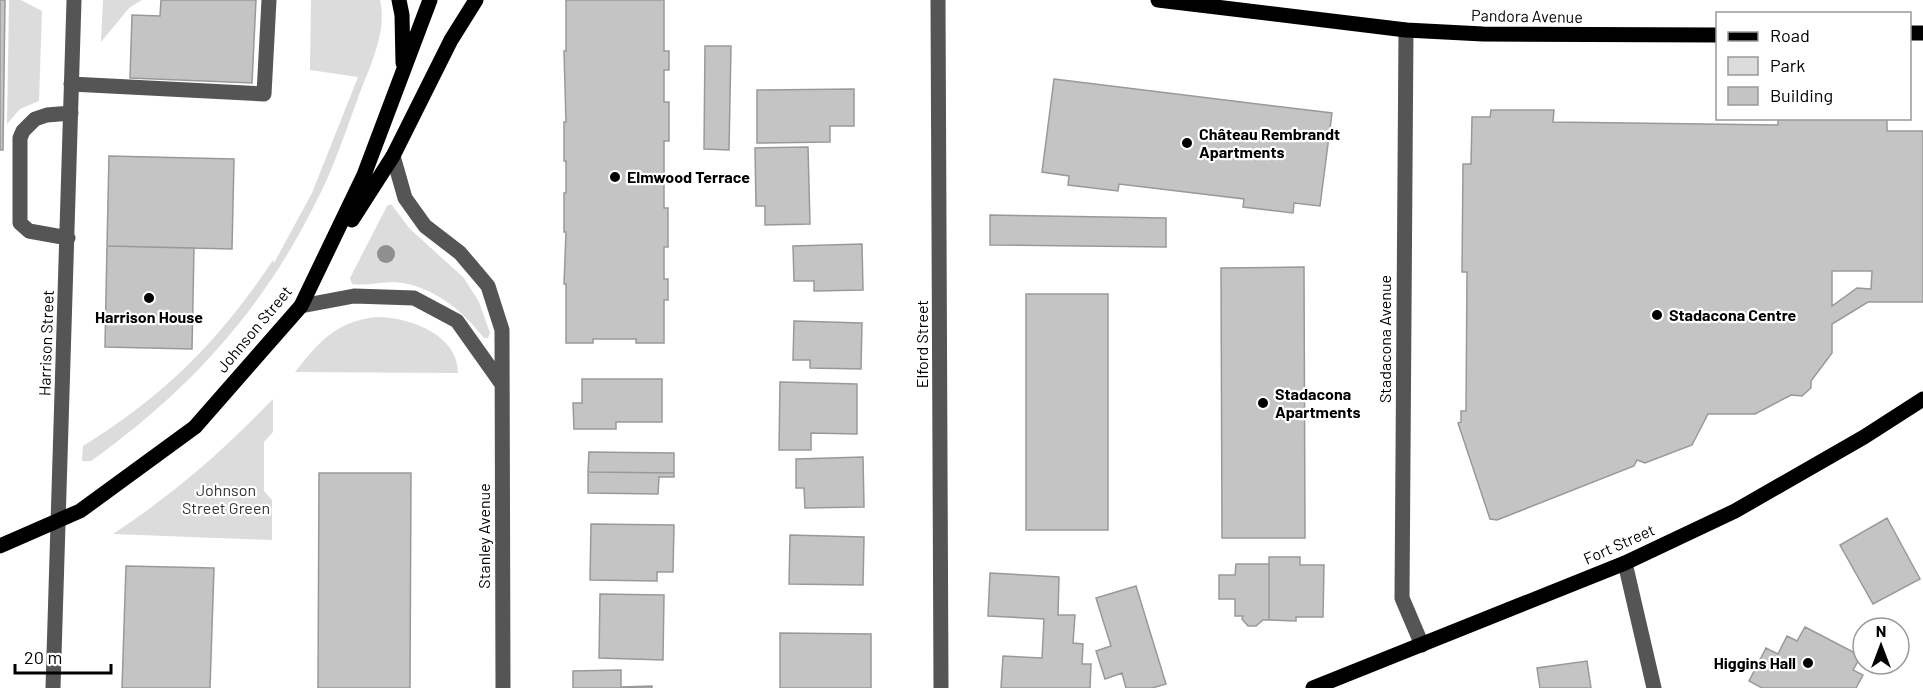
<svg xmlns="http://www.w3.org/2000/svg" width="1923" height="688" viewBox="0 0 1923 688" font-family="Barlow,sans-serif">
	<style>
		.green { fill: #dcdcdc }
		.building { fill: #c4c4c4; stroke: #999; stroke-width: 1.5; fill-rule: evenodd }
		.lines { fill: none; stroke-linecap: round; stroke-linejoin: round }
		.minor { stroke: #555; stroke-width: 15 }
		.major { stroke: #000; stroke-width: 15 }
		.tree { fill: #8f8f8f }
		.poi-dot { fill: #000; stroke: #fff; stroke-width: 2 }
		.labels { text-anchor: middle; stroke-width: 4.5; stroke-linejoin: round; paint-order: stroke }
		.street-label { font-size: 16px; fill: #000; stroke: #fff }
		.poi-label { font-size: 16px; font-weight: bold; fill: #000; stroke: #fff; text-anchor: start }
		.park-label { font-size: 16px; fill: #333; stroke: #fff }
	</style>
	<rect width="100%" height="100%" fill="#fff"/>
	<path class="green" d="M9,0H21L42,11L39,101L20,109L7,124Z
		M103,0H142L129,8L101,42Z
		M311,0H380C388,34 368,69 357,101C344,135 333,170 316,202C262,311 189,391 91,461H82L83,446C165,395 220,340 273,260L274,263L312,193L358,77L310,70Z
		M391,204L410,229L464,278L479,302L490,333L488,338H484C461,309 432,285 394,282C380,282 365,286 352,284L350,278L387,206Z
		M376,317C409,317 458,334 458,373L295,372C319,342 335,322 376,317Z
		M273,399V432L264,442V491L272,500V540L113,534C175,493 221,453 273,399Z"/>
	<path class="building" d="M0,0H5L3,150H0Z
		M161,0H256L252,83L130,78L132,15L160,16Z
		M566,0H664V51H669V70H664V102H669V141H664V208H668V247H664V279H668V300H664V343H636V339H593V343H566V284H564L566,232H564V193H566V161H564V122H566L564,51H566Z
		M705,46H731L729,150L704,149Z
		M1054,79L1332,113L1320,206L1294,203L1293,213L1243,207L1244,199L1119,184L1118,191L1068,185L1069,176L1042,172Z
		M854,89V126H830V142L757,143V90Z
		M1491,110H1554L1553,122L1778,125V118H1887V131H1923V302H1868L1832,324V353L1811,381V388L1802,396L1791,395L1755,414H1708L1692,445L1645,463L1637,460L1634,466L1497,520L1490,519L1458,423L1461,422V411H1466L1467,272H1462L1463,164H1471L1472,117H1490ZM1832,271H1872L1871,289L1857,288L1832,306Z
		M808,147L810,224L765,225V206H756L755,148Z
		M109,156L234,159L232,249L107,246Z
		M990,215L1166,218V247L990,245Z
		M862,244L863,290L814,291V281H794L793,246Z
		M107,246L194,248L192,349L105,347Z
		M1304,267L1305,538H1222L1221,268Z
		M1026,294H1108V530H1026Z
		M794,321L862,323L861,369L810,368V360H793Z
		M582,379H662V422H616V429H574L573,403H582Z
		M780,382L857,384V434L811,433V450H779Z
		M589,452L674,453V473L588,472Z
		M863,457L864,507L805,508L804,488H796V459Z
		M588,472L674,473V477H659L658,494L588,493Z
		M319,473H411L410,688H318Z
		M1887,518L1920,579L1873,604L1840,545Z
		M591,524L674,525L673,572H657V581L590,580Z
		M790,535L864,537L863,585L789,584Z
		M1269,557H1300V565H1324L1323,617H1296V621L1269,620Z
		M1236,564H1269V620H1263L1256,626H1248L1242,619L1243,616H1235V599H1219V575H1235Z
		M126,566L214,568L210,688H122Z
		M990,573L1059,577L1058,615H1075L1073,643L1083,644L1082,664H1091L1090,688H1001L1003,656L1042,658L1044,619L988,616Z
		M1136,586L1166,684L1152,688H1126L1122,673L1105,679L1096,651L1111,646L1096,598Z
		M600,594L664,595L663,660L599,658Z
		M1805,627L1861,656L1853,670L1863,675L1856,688H1762L1749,681L1766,648L1778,654L1787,636L1797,641Z
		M780,633L871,634V688H780Z
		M1587,661L1591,688H1540L1537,668Z
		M621,670V687L652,686V688H573V671Z"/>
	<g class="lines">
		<path class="minor" d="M938,0L941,688
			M1406,30L1402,598L1422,645
			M71,84L264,94L269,0
			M393,156L405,198L425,226L460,253L488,286L502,330L503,688
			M68,238L29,231L20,223V138L23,131L35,119L47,115L71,113
			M301,306L354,296L414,298L457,321L501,383
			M1625,563L1654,688
			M53,688L74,0"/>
		<path class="major" d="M399,0L402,15L403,63
			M1158,0L1406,30L1483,34L1718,35
			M1910,33H1923
			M352,220L393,156L451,40L476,0
			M0,546L80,511L195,427L301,306L364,175L430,0
			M1313,688L1625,563L1735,511L1864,437L1923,399"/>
	</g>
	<circle class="tree" cx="386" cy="254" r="9"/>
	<g class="poi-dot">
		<circle cx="1187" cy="143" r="6"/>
		<circle cx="615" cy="177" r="6"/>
		<circle cx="149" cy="298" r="6"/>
		<circle cx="1657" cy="315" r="6"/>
		<circle cx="1263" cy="403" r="6"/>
		<circle cx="1808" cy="663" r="6"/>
	</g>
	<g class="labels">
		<g class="street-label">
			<text transform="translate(1527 16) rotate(1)" y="6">Pandora Avenue</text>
			<text transform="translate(254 329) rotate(-50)" y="6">Johnson Street</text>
			<text transform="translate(1385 339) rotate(-90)" y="6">Stadacona Avenue</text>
			<text transform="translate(46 343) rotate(-88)" y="6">Harrison Street</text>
			<text transform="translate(922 344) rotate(-90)" y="6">Elford Street</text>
			<text transform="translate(484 536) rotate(-90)" y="6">Stanley Avenue</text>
			<text transform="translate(1619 544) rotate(-24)" y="6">Fort Street</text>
		</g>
		<g class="poi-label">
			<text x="1199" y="140">Château Rembrandt<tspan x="1199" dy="18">Apartments</tspan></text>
			<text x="627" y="183">Elmwood Terrace</text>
			<text x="1669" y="321">Stadacona Centre</text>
			<text x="149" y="323" text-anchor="middle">Harrison House</text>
			<text x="1275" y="400">Stadacona<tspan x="1275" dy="18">Apartments</tspan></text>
			<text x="1796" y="669" text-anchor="end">Higgins Hall</text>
		</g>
		<g class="park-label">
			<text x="226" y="496">Johnson<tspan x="226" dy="18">Street Green</tspan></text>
		</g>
	</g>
	<rect x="1716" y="12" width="195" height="108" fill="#ffffff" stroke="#999999" stroke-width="1.5"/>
	<rect x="1728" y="32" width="30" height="9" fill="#000000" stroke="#999999" stroke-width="1.5"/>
	<text x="1770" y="42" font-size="18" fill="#000000">Road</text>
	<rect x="1728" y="57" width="30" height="18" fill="#dcdcdc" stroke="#999999" stroke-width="1.5"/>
	<text x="1770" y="72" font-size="18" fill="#000000">Park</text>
	<rect x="1728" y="87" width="30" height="18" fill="#c4c4c4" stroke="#999999" stroke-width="1.5"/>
	<text x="1770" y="102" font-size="18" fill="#000000">Building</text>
	<g transform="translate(1881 646)"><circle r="28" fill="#ffffff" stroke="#999999" stroke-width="1.5"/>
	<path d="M0-4.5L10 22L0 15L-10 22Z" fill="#000000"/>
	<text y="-9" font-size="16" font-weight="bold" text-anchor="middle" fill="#000000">N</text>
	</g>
	<path d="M15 664v9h96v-9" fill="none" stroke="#000000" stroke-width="3"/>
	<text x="24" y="664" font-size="18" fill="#000000" stroke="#ffffff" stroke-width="4.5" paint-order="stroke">20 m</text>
</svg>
